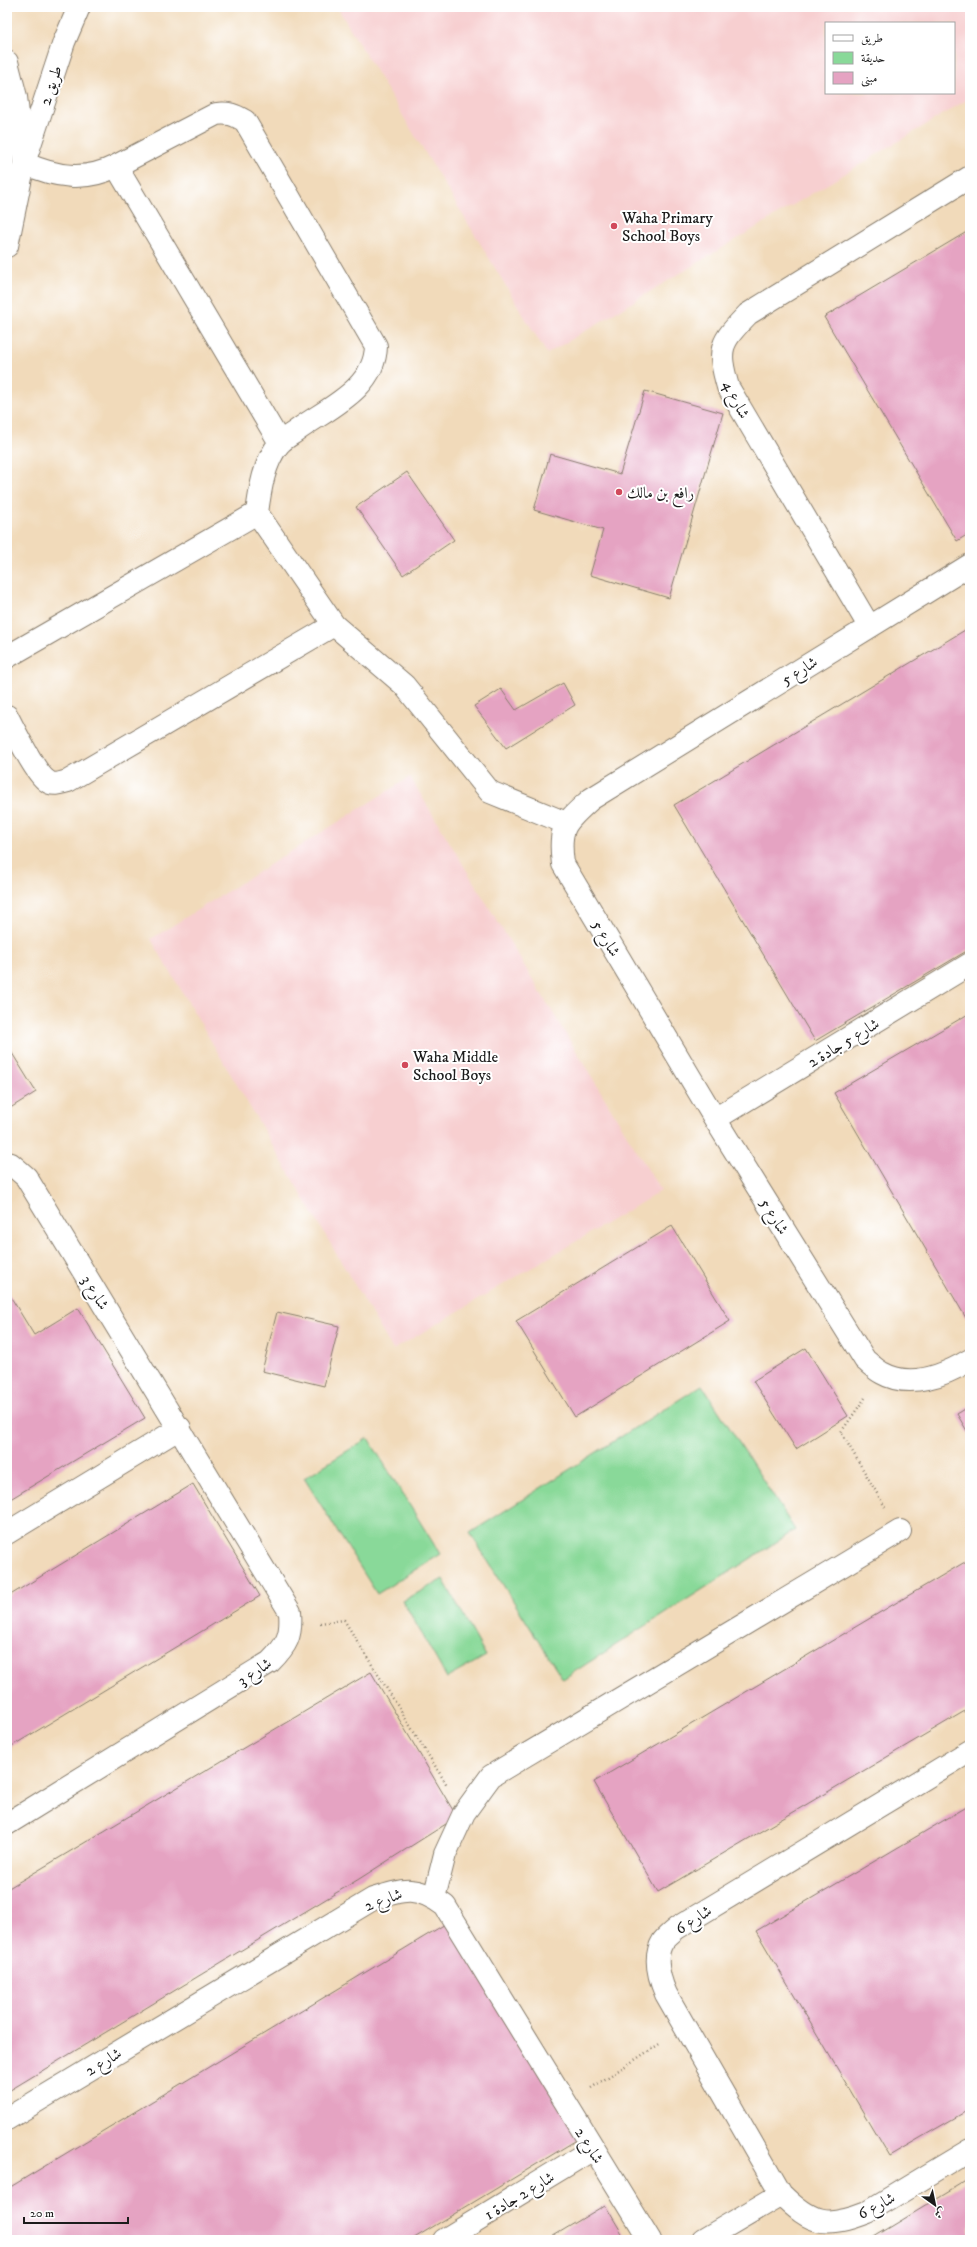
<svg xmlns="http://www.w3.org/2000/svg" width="977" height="2247" viewBox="0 0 977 2247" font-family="'IM FELL DW Pica',Amiri,serif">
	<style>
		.built { fill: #f7cfd0; fill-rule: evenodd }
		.green { fill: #89d999; stroke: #527a5a }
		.building { fill: #e5a3c2 }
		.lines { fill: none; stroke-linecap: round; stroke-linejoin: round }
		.minor-casing { stroke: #867b6b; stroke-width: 24 }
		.path { stroke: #867b6b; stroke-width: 2.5; stroke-dasharray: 1 3; stroke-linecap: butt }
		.minor { stroke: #fff; stroke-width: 22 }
		.poi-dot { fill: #d1495b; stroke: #fff; stroke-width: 1.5 }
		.labels { text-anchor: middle; stroke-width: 4; stroke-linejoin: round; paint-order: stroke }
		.street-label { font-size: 16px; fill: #1c1c1c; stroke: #fff }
		.poi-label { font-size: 16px; fill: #1c1c1c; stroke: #fff; text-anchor: start }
	</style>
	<rect width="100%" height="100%" fill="#fff"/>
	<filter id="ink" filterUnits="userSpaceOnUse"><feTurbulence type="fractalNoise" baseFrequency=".025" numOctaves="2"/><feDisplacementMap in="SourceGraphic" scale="8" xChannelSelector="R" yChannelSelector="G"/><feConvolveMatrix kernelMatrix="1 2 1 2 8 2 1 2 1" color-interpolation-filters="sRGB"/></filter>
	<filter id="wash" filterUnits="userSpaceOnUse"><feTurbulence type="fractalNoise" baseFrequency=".012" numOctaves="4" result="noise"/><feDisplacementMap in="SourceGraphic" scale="16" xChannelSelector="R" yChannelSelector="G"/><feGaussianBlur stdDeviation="0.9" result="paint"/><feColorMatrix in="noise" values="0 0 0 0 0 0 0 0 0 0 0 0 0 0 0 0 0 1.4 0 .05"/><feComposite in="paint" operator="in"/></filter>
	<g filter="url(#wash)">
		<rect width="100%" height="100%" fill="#f1daba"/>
		<path class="built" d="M337,7H970V98L547,354ZM826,23H954V93H826Z
			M410,777L661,1191L393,1350L151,939Z"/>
		<path class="green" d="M702,1385L795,1530L563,1679L470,1533Z
			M368,1438L440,1554L377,1594L304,1478Z
			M443,1579L486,1656L447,1678L403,1601Z"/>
		<g id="blocks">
			<path class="building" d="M970,230V533L957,541L824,317Z
				M645,391L723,413L669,598L590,575L603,530L534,510L550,454L620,474Z
				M407,472L454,540L403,575L356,507Z
				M970,627V949L815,1041L674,805Z
				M563,683L575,705L506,748L474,706L501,689L516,710Z
				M970,1013V1315L966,1318L834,1093Z
				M7,1045L36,1092L7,1110Z
				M672,1226L730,1321L575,1417L516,1321Z
				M7,1291L34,1335L78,1308L145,1418L7,1501Z
				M277,1312L339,1326L324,1386L262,1371Z
				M806,1348L848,1416L796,1449L753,1381Z
				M970,1406V1436L957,1414Z
				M193,1484L260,1596L7,1749V1597Z
				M970,1559V1708L658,1892L594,1782Z
				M371,1672L457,1817L359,1879L7,2092V1889Z
				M970,1805V2109L889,2156L756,1931Z
				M452,1920L580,2138L411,2240H7V2189Z
				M970,2179V2240H869L922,2208Z
				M605,2205L626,2240H547L550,2238Z"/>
		</g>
	</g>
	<g filter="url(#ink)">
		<use href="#blocks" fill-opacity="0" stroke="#867b6b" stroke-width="1"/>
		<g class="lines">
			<defs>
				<path id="minor" d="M79,7L64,42L24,163C55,177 85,182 116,166L216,114C228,112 235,115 245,121L376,346C375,388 330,407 299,429C293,434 284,438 279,444C264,462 260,490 257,513L334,625L404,685L490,792L566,823
					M7,62L16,97L24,163L7,246
					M116,166L280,443
					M970,565L591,799C565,823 558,826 563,864L715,1119L865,1360C870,1364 876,1370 882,1373C910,1389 945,1375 970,1360
					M869,626L728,387C717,348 720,343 748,314L970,177
					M7,657L257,513
					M7,716C15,731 35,773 47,781C53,786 61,783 68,781L334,625
					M715,1119L970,964
					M7,1163L11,1164L26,1177L290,1612C292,1636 287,1645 270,1662L7,1824
					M7,1533L180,1428
					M970,1751L677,1928C672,1932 667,1936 663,1941C653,1957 659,1978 666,1994L781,2194C812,2225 826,2228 867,2212L970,2150
					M434,1898L445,1854L464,1813L491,1776L900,1531
					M7,2119L373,1899C404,1889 417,1885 445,1906L650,2240
					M444,2240L593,2149
					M703,2240L781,2194"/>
			</defs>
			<use href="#minor" class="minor-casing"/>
			<path class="path" d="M865,1398L841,1432L885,1507
				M320,1623L344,1620L447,1785
				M591,2088L661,2043"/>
			<use href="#minor" class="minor"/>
		</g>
	</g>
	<g class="poi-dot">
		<circle cx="614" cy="226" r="4"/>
		<circle cx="619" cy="492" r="4"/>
		<circle cx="405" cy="1065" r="4"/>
	</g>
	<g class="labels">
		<g class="street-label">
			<text transform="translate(50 85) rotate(-72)" y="6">طريق 2</text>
			<text transform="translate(737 399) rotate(63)" y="6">شارع 4</text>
			<text transform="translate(799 670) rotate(-32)" y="6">شارع 5</text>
			<text transform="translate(607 938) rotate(59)" y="6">شارع 5</text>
			<text transform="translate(843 1042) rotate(-31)" y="6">شارع 5 جادة 2</text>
			<text transform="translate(775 1216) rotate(58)" y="6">شارع 5</text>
			<text transform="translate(96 1292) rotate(58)" y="6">شارع 3</text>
			<text transform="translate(254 1671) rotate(-34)" y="6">شارع 3</text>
			<text transform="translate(383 1899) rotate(-20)" y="6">شارع 2</text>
			<text transform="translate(693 1919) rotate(-33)" y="6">شارع 6</text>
			<text transform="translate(103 2061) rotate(-31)" y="6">شارع 2</text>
			<text transform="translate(590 2145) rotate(58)" y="6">شارع 2</text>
			<text transform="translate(519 2195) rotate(-31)" y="6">شارع 2 جادة 1</text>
			<text transform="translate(876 2205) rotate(-28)" y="6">شارع 6</text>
		</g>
		<g class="poi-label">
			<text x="622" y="223">Waha Primary<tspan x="622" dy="18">School Boys</tspan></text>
			<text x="627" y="498">رافع بن مالك</text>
			<text x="413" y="1062">Waha Middle<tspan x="413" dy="18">School Boys</tspan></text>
		</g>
	</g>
	<rect width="977" height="2247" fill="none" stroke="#fff" stroke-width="24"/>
	<rect x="825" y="22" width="130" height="72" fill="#ffffff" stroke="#a4a4a4"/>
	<rect x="833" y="35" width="20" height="6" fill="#ffffff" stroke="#a4a4a4"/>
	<text x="861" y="42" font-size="12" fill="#1c1c1c">طريق</text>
	<rect x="833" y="52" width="20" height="12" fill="#89d999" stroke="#a4a4a4"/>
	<text x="861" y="62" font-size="12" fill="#1c1c1c">حديقة</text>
	<rect x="833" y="72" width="20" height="12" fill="#e5a3c2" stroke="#a4a4a4"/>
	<text x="861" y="82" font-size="12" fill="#1c1c1c">مبنى</text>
	<g transform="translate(935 2205) rotate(147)" stroke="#ffffff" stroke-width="3" paint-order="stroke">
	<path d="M0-3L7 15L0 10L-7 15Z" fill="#1c1c1c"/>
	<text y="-6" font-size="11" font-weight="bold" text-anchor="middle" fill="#1c1c1c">ش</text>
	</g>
	<path d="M24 2217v6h104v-6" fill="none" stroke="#1c1c1c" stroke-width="2"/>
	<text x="30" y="2217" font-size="12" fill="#1c1c1c" stroke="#ffffff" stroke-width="3" paint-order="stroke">20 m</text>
</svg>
